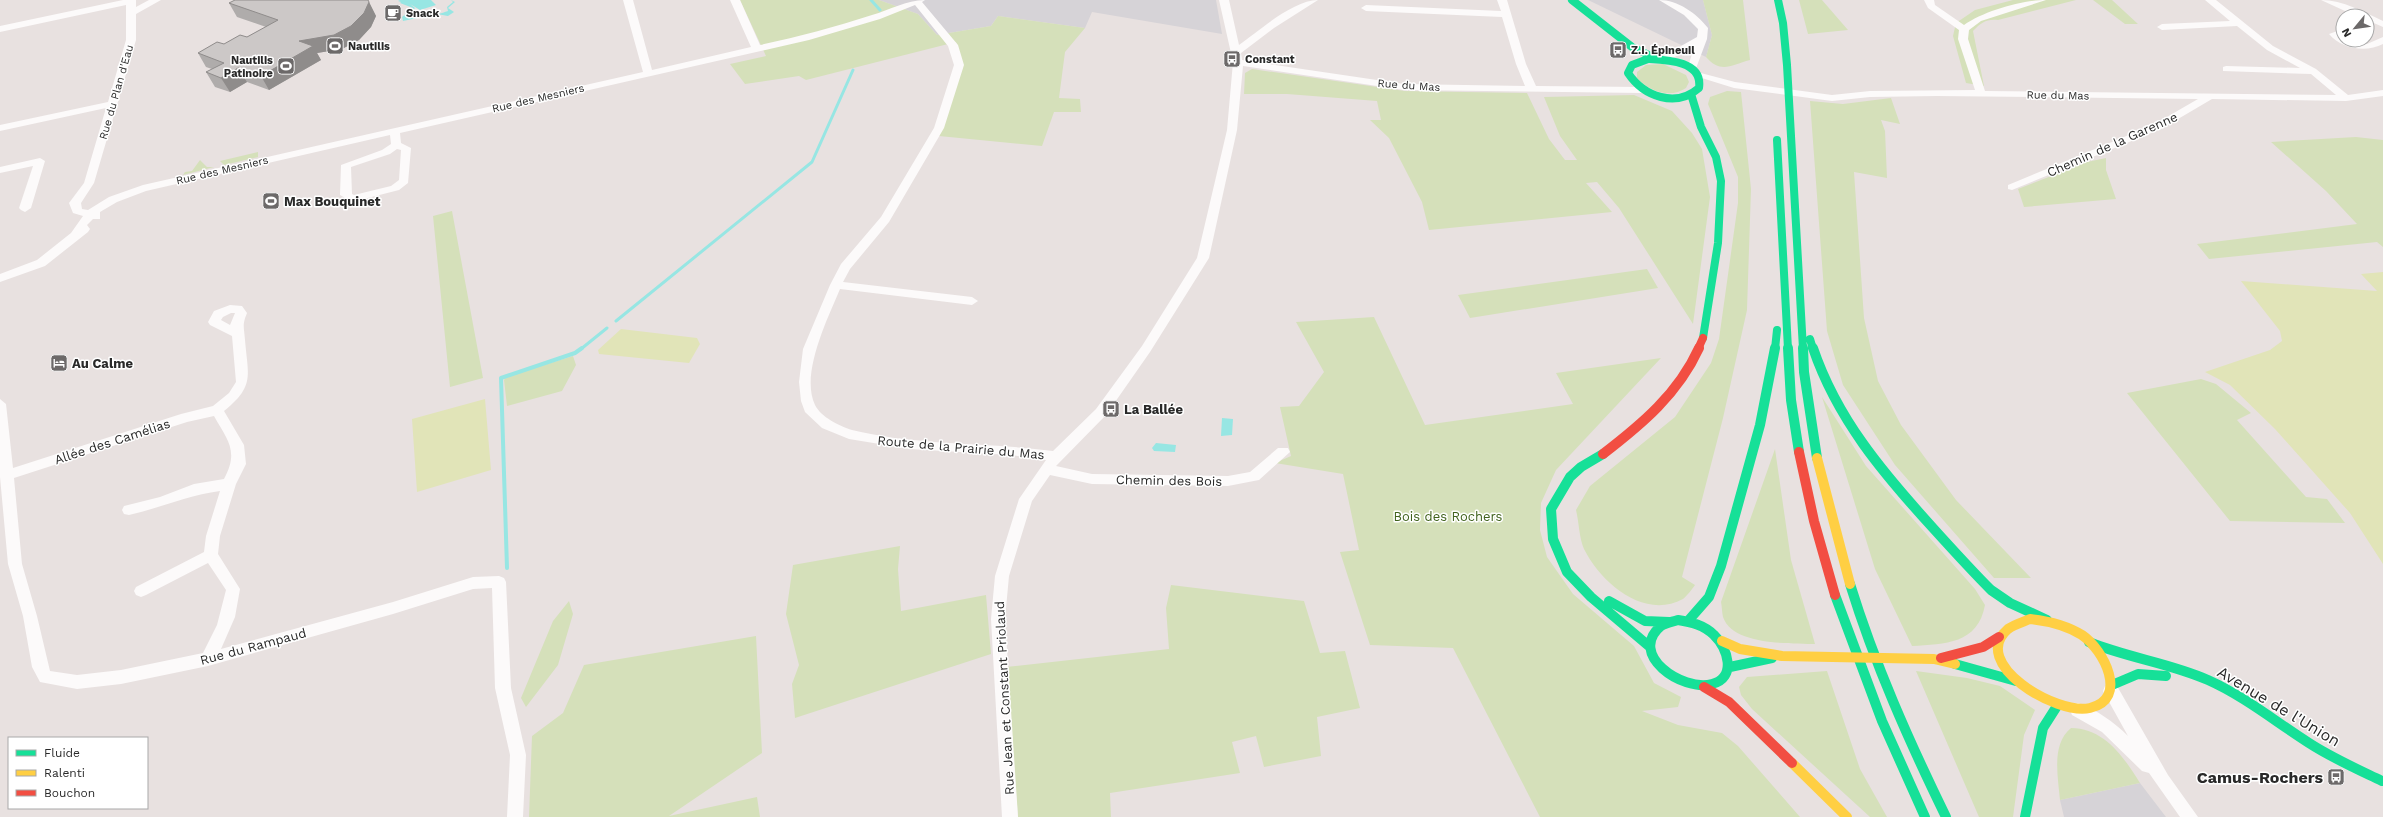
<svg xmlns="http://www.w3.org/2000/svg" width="2383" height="817" viewBox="0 0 2383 817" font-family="'Work Sans',sans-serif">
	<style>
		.industrial { fill: #d6d3d7 }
		.green { fill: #d5e0ba }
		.pitch { fill: #e1e4b8 }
		.water { fill: #97e6e3 }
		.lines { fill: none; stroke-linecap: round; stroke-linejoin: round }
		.stream-far1 { stroke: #97e6e3; stroke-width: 3 }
		.stream { stroke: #97e6e3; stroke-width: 4 }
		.street { fill: #fcfafa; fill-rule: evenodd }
		.fast-far1 { stroke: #16e098; stroke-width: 8 }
		.fast { stroke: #16e098; stroke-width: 10 }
		.slow { stroke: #ffcf43; stroke-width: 10 }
		.jam-far1 { stroke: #f24e42; stroke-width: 8 }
		.jam { stroke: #f24e42; stroke-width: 10 }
		.wall { fill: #afacab }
		.shaded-wall { fill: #8f8c8b }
		.building { fill: #ccc8c7; stroke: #8f8c8b }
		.labels { text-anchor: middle; stroke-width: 3; stroke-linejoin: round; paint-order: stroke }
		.far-poi-label { font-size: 11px; font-weight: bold; fill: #292929; stroke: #fff; text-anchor: start }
		.far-street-label { font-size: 11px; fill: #292929; stroke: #fff }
		.street-label { font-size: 13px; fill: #292929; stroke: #fff }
		.poi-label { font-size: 13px; font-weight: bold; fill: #292929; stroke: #fff; text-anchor: start }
		.park-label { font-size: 13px; fill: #40621d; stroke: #fff }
		.near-street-label { font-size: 16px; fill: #292929; stroke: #fff }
		.near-poi-label { font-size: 16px; font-weight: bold; fill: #292929; stroke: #fff; text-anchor: end }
	</style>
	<rect width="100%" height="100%" fill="#e8e1e0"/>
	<path class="industrial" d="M879,0H1216L1222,34L1092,12L1085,28L998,16L991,26L937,35L918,14Z
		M1588,0H1703L1712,35L1706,57Z
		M2140,783L2166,817H2064L2060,800Z"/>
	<path class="green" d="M740,0H879L918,14L937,35L991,26L998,16L1085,28L1065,52L1059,98L1080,99L1081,112H1054L1042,146L939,136L963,67L956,42L806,80L799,76L745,84L730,64L766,56Z
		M1703,0H1743L1750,60C1731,65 1721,74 1706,57L1712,35Z
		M1799,0H1822L1848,30L1808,34Z
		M2013,0H2076L1998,20C1986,19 1982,22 1973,31L1984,86L1966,83L1953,36L1956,23L1975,10Z
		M2093,0H2112L2138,24H2125Z
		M1663,64L1686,75L1689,82L1686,88C1670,99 1649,91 1637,78V72L1646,65Z
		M1252,69L1405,91L1527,93L1549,139L1565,160H1577L1560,136L1544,97L1634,95L1672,111L1692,133L1702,149L1710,197L1693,324L1619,208L1597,182L1586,183L1612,212L1429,230L1422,202L1389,138L1370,120H1381L1377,101L1287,94H1244L1245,73Z
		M1727,91L1741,92L1751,189L1747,310L1723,418L1682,577L1695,585C1692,589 1687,596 1683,599C1644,620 1601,583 1584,549C1579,538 1579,522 1576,510L1590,486L1675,417L1711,363L1719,339L1738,203V177L1708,104L1710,97Z
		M1891,98L1900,124L1881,120L1885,131L1887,178L1854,172L1864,318L1878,381L1901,425L1956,500L2031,578H1994L1895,465L1843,385L1827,331L1810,101L1843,104Z
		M2356,137L2383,140V247L2377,242L2209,259L2197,244L2357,224L2326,191L2271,142Z
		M258,152V157L224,165L220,161Z
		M2106,158V170L2116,199L2024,207L2018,189L2087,162Z
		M200,160L207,167H214L183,175L185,172L192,171Z
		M452,211L483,378L450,387L433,216Z
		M1647,269L1658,288L1470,318L1458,295Z
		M1374,317L1425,425L1573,404L1556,373L1661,358L1556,470L1541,503L1540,530L1547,557L1573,594L1634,646L1654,683L1681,697L1678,707L1642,711L1678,725L1722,733L1738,746L1800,817H1540L1453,648L1370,645L1340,552L1359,550L1343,474L1275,463L1291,456L1280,407L1299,406L1324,372L1296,322Z
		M573,356L576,365L562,391L507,406L504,380L506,377Z
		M2201,379L2216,384L2251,413L2237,420L2306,497L2327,499L2345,523L2230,521L2127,393Z
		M1822,397L1866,466L1975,589L1985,605C1978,644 1945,644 1912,646L1875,569Z
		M1775,449L1791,560L1815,644C1791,643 1733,646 1723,617C1722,613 1722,607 1721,602Z
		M900,546L898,569L901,611L986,595L991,654L795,718L792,684L799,665L786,614L793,565Z
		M1171,585L1304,601L1320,653L1345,651L1360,708L1317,717L1321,756L1264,767L1256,736L1232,742L1240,773L1110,793L1111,817H1018L1006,667L1169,649L1166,608Z
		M569,601L573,614L558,665L526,707L521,698L553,621Z
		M756,636L762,753L669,816L757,797L760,817H529L532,736L563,713L584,665Z
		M1827,671L1860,769L1887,817H1870L1752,709L1741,695L1739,687L1747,677Z
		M1916,671L1967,678L2000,686L2035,710L2024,735L2013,817H1979Z
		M2071,728C2104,728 2124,757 2140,783L2060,800C2058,777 2051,744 2071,728Z"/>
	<path class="pitch" d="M2383,272V564L2350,513L2275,429L2230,385L2205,372L2270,350L2282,341L2280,331L2241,281L2377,291L2361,274Z
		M621,329L697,338L700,344L689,363L599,354L598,350Z
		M485,399L491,470L417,492L412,419Z"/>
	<path class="water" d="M400,0H431L436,5L420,10L410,4L415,8L408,15L412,18C417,15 420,16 426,16C433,16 442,13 448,11L447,7L453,2L451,0L455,2L448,8L454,12L448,16L437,14L403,21L402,17L413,8L400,3L401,2L398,1Z
		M1222,418L1233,419L1232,435L1221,436Z
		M1156,443L1176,445L1175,452L1154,451L1152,448Z"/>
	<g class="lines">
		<path class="stream-far1" d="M871,0L880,10
			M616,321L812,162L853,70
			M581,349L607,328"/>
		<path class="stream" d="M507,568L501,378L575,353L582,348"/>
		<path class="street" d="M123,0H136V7L149,0H161L136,14V40L94,183L81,203L82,209L88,210L109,197L143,185L643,72L623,0H633L652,70L751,47L730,0H740L760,45C798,37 835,27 872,15C890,10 906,0 925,0L922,2L958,45L964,65L944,128L889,222L850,269L843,282L972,297L978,301L972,305L840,289C828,318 800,374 815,405C821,417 839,426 852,430C917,446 987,442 1053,451L1096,409L1142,346L1197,258L1227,130L1233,62L1219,0H1229L1239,45C1259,31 1293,0 1318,0L1274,28L1241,53L1242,60L1404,84L1525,86L1516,64L1502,17L1366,11L1361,8L1366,5L1501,11L1497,0H1507L1526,64L1536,86L1642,87L1647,90L1642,93L1404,90L1243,66L1237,130L1209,258L1150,352L1106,415L1056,466L1092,474L1228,476L1250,472L1278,448H1288L1290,452L1259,480L1228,486L1092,484L1050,475L1032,501L1009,576L1005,619L1018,817H1002L991,619L995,576L1019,499L1046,460L1010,455L910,449L849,439L822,428L805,412L801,401L799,382L803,349L830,285L841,264L881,217L934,128L954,65L948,46L915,5L880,19L809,40L400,133L401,143L411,148L408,183L399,190L352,202L340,195L341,165L382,150L391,144L390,135L146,191L117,202L100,212V219H93L87,225L90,229L88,232L45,266L0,282V274L37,260L71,233L83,216L73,213L69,203L84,183L106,108L0,131V125L108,102L126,40V5L0,32V26ZM397,149L401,150L399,180L391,186L354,195L352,194L351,167L390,154Z
			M1659,0C1678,0 1696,13 1708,28L1707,39L1695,71H1689L1687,69L1694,48L1666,61H1660L1658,59L1697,37L1698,29L1684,15Z
			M1924,0H1934L1935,5L1964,25C1984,11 2022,0 2046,0L1981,21L1969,30L1968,39L1985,91L2336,95L2311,74L2223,71V67L2226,66L2300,68L2267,50L2237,26L2162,30L2157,27L2162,24L2230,21L2205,0H2216L2273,46L2316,69L2348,95L2383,90V96L2346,101L2212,99L2161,129L2012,190L2008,189V185L2153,125L2198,99L1937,96L1870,97L1832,101L1734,88L1692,75L1697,72L1735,82L1832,95L1870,91L1975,90L1958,39L1959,30L1928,8Z
			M2321,0C2343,0 2364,12 2383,21V27L2367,20V16H2356Z
			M2343,29V40L2367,44L2383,37V44C2366,53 2342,49 2329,34Z
			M40,158L45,161L31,208L25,212L21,210L19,208L33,166L0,173V167Z
			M230,305L242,306L247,313C242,325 244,327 245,340C248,376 255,386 224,411L244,445L246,464L236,484L220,536L218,554L240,589L235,617L221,649L393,602L473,577L499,576L504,578L506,582L511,688L526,755L523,817H507L510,755L495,688L492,588L473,589L393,614L208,666L121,684L77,689L40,682L32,667L23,616L8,564L0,477V399L6,404L13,468L181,414L213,406L229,393L236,382L232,336L210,325L208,322L214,311ZM231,313H235L230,325L221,320L223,317ZM214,416C228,441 239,451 224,479L194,484L160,497L124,506L122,510L124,514L129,515C160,508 189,495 220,491L206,536L204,552L136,587L134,591L136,595L141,597L146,595L208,563L226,590L217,625L203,653L121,670L77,675L50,671L37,616L22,564L14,478L187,422Z
			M2111,684L2117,686L2168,775L2198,817H2180L2149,773L2142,771L2102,732L2072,715L2070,710L2072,705L2078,703C2097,710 2114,722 2128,736L2103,691L2105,686Z"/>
		<path class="fast-far1" d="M1572,0L1632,47L1655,58
			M1778,0L1783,23L1787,65L1803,349
			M1648,59C1667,60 1703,61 1699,88C1676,108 1644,97 1628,73L1632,65Z
			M1691,94L1701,127L1716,157L1721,181L1718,243L1703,338
			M1777,140L1788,349
			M1810,339L1813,349
			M1775,349L1777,330"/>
		<path class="fast" d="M1788,348L1791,400L1799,452
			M1803,348L1804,372L1817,458
			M1813,348C1837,419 1883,473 1933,528C1952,549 1971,570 1991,590L2010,603L2047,620
			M1603,454L1581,467L1570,477L1551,509L1553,539L1567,572L1591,597L1650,647
			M1850,584C1875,665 1909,741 1946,817
			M1835,595L1882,721L1925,817
			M1609,601L1645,621L1669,622
			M1678,620C1691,622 1704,625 1714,635C1728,648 1737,678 1712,684C1682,692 1627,654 1661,626C1665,623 1672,622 1678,620Z
			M1688,621L1709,597L1721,566L1760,425L1775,348
			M2089,642C2128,658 2170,663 2208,680C2244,696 2276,722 2309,743C2332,758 2357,769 2382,781
			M1955,664L2016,681
			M1730,667L1772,658
			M2112,685L2138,674L2166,676
			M2025,817L2043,728L2057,706"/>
		<path class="slow" d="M1817,458L1850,584
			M2030,619C2048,621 2066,625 2082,635C2104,650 2129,699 2090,708C2057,716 1968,663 2008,629C2013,625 2023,622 2030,619Z
			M1722,641L1740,649L1782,656L1934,659L1955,664
			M1792,763L1847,817"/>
		<path class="jam-far1" d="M1698,349L1703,338"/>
		<path class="jam" d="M1799,452L1814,521L1835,595
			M1603,454C1642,424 1678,394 1699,348
			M1941,658L1983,647L1999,637
			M1704,687L1729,702L1792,763"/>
	</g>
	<path class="wall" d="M369,2L376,16L371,27L359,40L342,49L317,53L321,60L269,90L247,82L230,92L215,87L206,72L212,69L206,67L198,53L247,37L266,27L237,17L229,3Z"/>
	<path class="shaded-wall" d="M369,2L376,16L371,27L359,40L342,49L317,53L321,60L269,90L261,76L299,41Z
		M238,68L247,82L230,92L221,78Z"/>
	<path class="building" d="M235,0H368L369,2L364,13L351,26L334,35L299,41L313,46L261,76L238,68L221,78L206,72L224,63L198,53L217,42L224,44L240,35L247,37L278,20L229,3Z"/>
	<defs>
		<symbol id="cafe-square" viewBox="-11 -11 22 22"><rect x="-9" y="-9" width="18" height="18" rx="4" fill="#6c6969" stroke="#fff"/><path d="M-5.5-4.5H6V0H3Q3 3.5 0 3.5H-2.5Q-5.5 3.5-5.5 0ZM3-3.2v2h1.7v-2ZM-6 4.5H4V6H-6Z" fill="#fff"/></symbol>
		<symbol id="stadium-square" viewBox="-11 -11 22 22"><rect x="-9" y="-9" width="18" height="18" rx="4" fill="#6c6969" stroke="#fff"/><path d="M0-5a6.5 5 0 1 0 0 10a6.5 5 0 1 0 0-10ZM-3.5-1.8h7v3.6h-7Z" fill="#fff"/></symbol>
		<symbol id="bus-square" viewBox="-11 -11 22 22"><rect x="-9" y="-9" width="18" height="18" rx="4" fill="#6c6969" stroke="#fff"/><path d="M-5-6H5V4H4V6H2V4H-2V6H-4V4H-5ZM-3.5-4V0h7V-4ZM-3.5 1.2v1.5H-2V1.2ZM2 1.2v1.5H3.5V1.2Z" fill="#fff"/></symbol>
		<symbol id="hotel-square" viewBox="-11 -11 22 22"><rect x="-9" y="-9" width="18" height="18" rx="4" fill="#6c6969" stroke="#fff"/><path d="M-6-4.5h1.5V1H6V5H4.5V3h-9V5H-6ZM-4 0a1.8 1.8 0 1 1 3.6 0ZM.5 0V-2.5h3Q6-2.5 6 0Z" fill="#fff"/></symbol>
	</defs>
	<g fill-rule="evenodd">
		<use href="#cafe-square" x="383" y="3" width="20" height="20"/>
		<use href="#stadium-square" x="325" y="36" width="20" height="20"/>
		<use href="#bus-square" x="1608" y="40" width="20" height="20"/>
		<use href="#bus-square" x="1222" y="49" width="20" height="20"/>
		<use href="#stadium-square" x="276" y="56" width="20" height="20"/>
		<use href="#stadium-square" x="261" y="191" width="20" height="20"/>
		<use href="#hotel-square" x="49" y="353" width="20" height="20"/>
		<use href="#bus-square" x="1101" y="399" width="20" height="20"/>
		<use href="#bus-square" x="2326" y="767" width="20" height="20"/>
	</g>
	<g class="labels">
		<g class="far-poi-label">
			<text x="406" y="17">Snack</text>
			<text x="348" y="50">Nautilis</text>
			<text x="1631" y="54">Z.I. Épineuil</text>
			<text x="1245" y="63">Constant</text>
			<text x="273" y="64" text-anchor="end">Nautilis<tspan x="273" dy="13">Patinoire</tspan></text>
		</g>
		<g class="far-street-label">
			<text transform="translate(1409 85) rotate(4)" y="4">Rue du Mas</text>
			<text transform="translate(116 92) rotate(-74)" y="4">Rue du Plan d'Eau</text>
			<text transform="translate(2058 95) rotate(1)" y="4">Rue du Mas</text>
			<text transform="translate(538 98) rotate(-13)" y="4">Rue des Mesniers</text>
			<text transform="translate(222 170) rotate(-13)" y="4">Rue des Mesniers</text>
		</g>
		<g class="street-label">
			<text transform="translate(2112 144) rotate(-24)" y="5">Chemin de la Garenne</text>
			<text transform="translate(112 441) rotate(-18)" y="5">Allée des Camélias</text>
			<text transform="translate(961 447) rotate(5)" y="5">Route de la Prairie du Mas</text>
			<text transform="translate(1169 480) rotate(1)" y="5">Chemin des Bois</text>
			<text transform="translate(253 646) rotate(-15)" y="5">Rue du Rampaud</text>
			<text transform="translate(1004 698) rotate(-93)" y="5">Rue Jean et Constant Priolaud</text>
		</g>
		<g class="poi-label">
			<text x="284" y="206">Max Bouquinet</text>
			<text x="72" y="368">Au Calme</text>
			<text x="1124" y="414">La Ballée</text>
		</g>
		<g class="park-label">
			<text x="1448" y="521">Bois des Rochers</text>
		</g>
		<g class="near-street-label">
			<text transform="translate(2279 706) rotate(31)" y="6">Avenue de l'Union</text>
		</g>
		<g class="near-poi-label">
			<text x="2323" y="783">Camus-Rochers</text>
		</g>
	</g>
	<rect x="8" y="737" width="140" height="72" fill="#ffffff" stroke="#a9a9a9"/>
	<rect x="16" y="750" width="20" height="6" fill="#16e098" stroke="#a9a9a9"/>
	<text x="44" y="757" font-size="12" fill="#292929">Fluide</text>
	<rect x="16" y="770" width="20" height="6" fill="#ffcf43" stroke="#a9a9a9"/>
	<text x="44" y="777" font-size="12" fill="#292929">Ralenti</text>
	<rect x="16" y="790" width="20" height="6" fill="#f24e42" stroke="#a9a9a9"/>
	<text x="44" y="797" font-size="12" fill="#292929">Bouchon</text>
	<g transform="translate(2355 28) rotate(241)"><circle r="19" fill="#ffffff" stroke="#a9a9a9"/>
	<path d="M0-3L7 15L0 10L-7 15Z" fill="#6c6969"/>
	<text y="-6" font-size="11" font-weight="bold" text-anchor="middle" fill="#292929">N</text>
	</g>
</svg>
